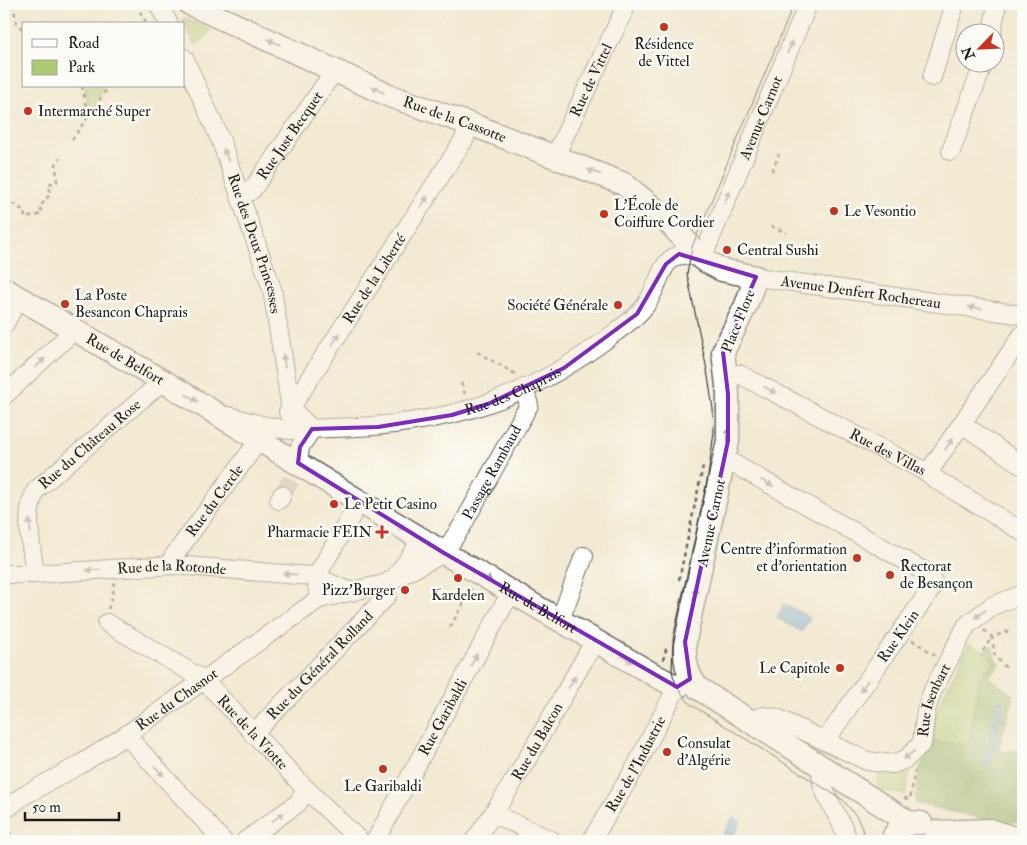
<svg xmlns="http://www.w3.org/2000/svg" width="1027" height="845" viewBox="0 0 1027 845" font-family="'IM FELL Double Pica',serif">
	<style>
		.green { fill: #adcb72; stroke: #647447 }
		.forest { fill: #8aaf64; stroke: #536640 }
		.water { fill: #68a1d7; stroke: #425e7a }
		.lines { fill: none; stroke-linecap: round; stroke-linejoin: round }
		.minor-tunnel { stroke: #c7c1ae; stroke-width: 18; stroke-dasharray: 18 9; stroke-linecap: butt }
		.minor-casing { stroke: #67645c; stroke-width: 20 }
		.major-casing { stroke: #67645c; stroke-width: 25 }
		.path { stroke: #67645c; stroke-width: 2.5; stroke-dasharray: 4 4; stroke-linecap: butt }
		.minor { stroke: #fff; stroke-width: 18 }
		.major { stroke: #fff; stroke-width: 22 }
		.tram { stroke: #1c1c1c; stroke-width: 1 }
		.oneway { fill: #999 }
		.marked { fill: none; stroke: #7b2cbf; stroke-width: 4; stroke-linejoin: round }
		.poi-dot { fill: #c8321e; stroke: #fdfcf7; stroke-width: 2 }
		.labels { text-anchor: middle; stroke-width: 5; stroke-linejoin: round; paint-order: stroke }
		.poi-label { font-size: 15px; fill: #1c1c1c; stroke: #fdfcf7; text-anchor: start }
		.street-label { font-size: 15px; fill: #1c1c1c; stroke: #fdfcf7 }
	</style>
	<rect width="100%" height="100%" fill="#fdfcf7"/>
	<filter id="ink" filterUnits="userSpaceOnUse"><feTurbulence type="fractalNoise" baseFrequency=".02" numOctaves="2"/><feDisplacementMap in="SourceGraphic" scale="10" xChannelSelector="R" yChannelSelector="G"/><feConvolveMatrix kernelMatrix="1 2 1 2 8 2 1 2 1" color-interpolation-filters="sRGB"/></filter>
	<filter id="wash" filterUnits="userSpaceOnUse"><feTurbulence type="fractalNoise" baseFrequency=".0096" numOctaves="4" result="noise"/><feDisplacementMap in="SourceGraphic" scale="20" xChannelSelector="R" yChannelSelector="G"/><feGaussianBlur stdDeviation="1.12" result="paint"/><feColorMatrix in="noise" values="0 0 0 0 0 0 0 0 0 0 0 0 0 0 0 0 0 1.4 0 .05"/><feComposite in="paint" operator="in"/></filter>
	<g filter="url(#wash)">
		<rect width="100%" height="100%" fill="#f2ead2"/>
		<path class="green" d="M184,18L211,30L199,43L195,44L182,20Z
			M85,86H100L104,89L89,110Z
			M969,644L983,651L994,661L979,679L969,746L934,741L935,713Z
			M910,767L905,795L877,789L879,772L895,771Z"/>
		<path class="forest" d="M992,646L995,658L1000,664L988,677L1014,696L999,746L1001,752L1023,749V822H997L915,803L920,768L934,741L969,745L979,679L994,662L983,651Z"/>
		<path class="water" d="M784,604L810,618L802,632L777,618Z
			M1001,698L1003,702L989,767L984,765L998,703Z
			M733,817L741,822L732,838L723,833Z"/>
	</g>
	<g filter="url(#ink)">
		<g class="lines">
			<path class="minor-tunnel" d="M282,495L294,475"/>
			<defs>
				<g id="minor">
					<path d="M158,4L169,24"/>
					<path d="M992,32L997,4"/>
					<path id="s1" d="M184,58L221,141L272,289L291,409L312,429"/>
					<path d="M932,77L955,4"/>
					<path d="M951,151L984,62"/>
					<path id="s2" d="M555,156L627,4"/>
					<path id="s3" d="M241,196L252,190L335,70"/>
					<path id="s4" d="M756,277L1023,315"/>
					<path d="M4,325L19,298"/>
					<path id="s5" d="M725,374H739L928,473L1023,334"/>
					<path d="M4,396L68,336L73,328"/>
					<path id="s6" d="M288,412L465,138L467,122"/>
					<path id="s7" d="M228,416C248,421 270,429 291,430C304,430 319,428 332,428C444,426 528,401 617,331C627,324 638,315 645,306C664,281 659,242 702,259L808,4"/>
					<path d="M962,424L1023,466"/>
					<path d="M725,459L929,574L933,581L931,589L825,741"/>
					<path d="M298,463L300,447L312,429"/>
					<path d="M928,473L935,479L1023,532"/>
					<path d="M279,500L282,495"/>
					<path id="s8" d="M173,565V557L260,439"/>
					<path id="s9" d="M4,574H35L173,565L311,576L316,577L319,599"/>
					<path id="s10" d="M35,574C32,547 23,516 36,490L163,381"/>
					<path d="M396,576L422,540"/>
					<path d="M351,592L316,577L360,501"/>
					<path d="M560,620L584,556"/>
					<path id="s11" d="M107,623L204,680L304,787L360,841"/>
					<path id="s12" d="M747,721L763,716L777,718L867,761L893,764L906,759L922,743L926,710L933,690L967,625L992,606L1023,594"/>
					<path id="s13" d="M253,734L387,596L384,584"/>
					<path d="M126,735L223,841"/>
					<path d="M825,770L821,778C825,801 842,818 848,841"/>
					<path id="s14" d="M4,811L23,796L81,764L126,735L319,599L384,584L444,553L462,526L529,405L524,388"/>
					<path d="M494,814L553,841"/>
					<path d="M245,841L298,803L306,790"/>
					<path id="s15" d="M375,841L511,592"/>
					<path id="s16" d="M474,841C520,778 555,708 595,641"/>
					<path id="s17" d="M591,841L634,770L677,687"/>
				</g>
				<g id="major">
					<path id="s18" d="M190,4L390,96L478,127L624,184L662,215L702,259L722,270L756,277L746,305L723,352L728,394V441L685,640C684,658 686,674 698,688L910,823"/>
					<path id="s19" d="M4,289L163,381L444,553L656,676L677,687L690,679"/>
					<path d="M935,832L990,830L1023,841"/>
					<path d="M892,841C896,827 907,821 921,823"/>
				</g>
			</defs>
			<use href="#minor" class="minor-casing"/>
			<use href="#major" class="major-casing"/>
			<path class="path" d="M13,4L17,25L24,30
				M139,4V10L147,24
				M82,86L88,117
				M72,140L109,86
				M772,171L779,154
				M6,199L24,211L25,218L42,214L40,207L50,194L49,184L57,182L56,164L60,158
				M771,226L787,233
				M477,352L517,375
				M461,383L465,394
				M679,580L703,466
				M108,609L113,595L114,583
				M450,627L472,589
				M984,630L992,637L1009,631
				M912,640L935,655
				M983,651L992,637L995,656L1006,668
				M663,660L667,646
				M904,798L910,799L915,771
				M4,825L17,841"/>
			<use href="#minor" class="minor"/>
			<use href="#major" class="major"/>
			<path class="tram" d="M794,4L692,247L687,274L707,370L713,409L714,432L708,477L673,646L672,672L677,687L690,704L843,800L857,817L867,841"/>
		</g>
		<defs><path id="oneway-solid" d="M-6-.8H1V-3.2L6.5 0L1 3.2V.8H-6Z" transform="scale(1.25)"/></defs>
		<g class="oneway">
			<use href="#oneway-solid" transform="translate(274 42) rotate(-156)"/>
			<use href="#oneway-solid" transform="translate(790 47) rotate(-67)"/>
			<use href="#oneway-solid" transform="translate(378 90) rotate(-155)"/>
			<use href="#oneway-solid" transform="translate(226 155) rotate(-110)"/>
			<use href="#oneway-solid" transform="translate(594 172) rotate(-159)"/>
			<use href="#oneway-solid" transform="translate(727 197) rotate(-68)"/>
			<use href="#oneway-solid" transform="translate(424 202) rotate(-57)"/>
			<use href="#oneway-solid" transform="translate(975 308) rotate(-172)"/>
			<use href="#oneway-solid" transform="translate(336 339) rotate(-57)"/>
			<use href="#oneway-solid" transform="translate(284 361) rotate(-98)"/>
			<use href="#oneway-solid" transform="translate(40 363) rotate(-44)"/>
			<use href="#oneway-solid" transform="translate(770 390) rotate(28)"/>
			<use href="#oneway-solid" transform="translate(192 398) rotate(31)"/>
			<use href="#oneway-solid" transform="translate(728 435) rotate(-87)"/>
			<use href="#oneway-solid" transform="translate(949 444) rotate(-55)"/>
			<use href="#oneway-solid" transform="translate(767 483) rotate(29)"/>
			<use href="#oneway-solid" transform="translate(30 526) rotate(-96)"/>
			<use href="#oneway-solid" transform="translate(399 526) rotate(33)"/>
			<use href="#oneway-solid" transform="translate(93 570) rotate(176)"/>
			<use href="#oneway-solid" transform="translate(290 574) rotate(-176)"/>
			<use href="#oneway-solid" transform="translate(486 578) rotate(30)"/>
			<use href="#oneway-solid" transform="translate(695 594) rotate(-78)"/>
			<use href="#oneway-solid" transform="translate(980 614) rotate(144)"/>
			<use href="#oneway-solid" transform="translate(627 659) rotate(30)"/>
			<use href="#oneway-solid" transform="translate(474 660) rotate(-62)"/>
			<use href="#oneway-solid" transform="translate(572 682) rotate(-60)"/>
			<use href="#oneway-solid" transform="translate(864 686) rotate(125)"/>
			<use href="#oneway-solid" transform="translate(909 755) rotate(142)"/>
			<use href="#oneway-solid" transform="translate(159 771) rotate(48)"/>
			<use href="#oneway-solid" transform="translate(278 817) rotate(-36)"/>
		</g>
	</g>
	<path d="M0 0H1027V845H0ZM679,254L756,277L723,352L728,394V441L685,642L690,679L677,687L444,553L298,463L300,447L312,429L378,427L452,415L488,404L564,368L637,314L666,264Z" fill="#f2ead2" fill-opacity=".55" fill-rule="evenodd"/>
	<path class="marked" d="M679,254L756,277L723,352L728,394V441L685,642L690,679L677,687L444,553L298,463L300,447L312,429L378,427L452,415L488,404L564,368L637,314L666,264Z"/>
	<g class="poi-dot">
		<circle cx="664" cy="27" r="5"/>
		<circle cx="28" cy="111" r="5"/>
		<circle cx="834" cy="211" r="5"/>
		<circle cx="604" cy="214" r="5"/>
		<circle cx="727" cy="250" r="5"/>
		<circle cx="65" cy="304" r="5"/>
		<circle cx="618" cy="305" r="5"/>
		<circle cx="334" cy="504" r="5"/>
		<path d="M379.5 524.5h5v5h5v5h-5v5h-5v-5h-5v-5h5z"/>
		<circle cx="857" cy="558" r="5"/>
		<circle cx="890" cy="575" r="5"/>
		<circle cx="458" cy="578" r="5"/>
		<circle cx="405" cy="590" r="5"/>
		<circle cx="840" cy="668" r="5"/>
		<circle cx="667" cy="752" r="5"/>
		<circle cx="383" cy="769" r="5"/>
	</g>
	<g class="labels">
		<g class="poi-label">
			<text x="664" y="49" text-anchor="middle">Résidence<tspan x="664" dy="17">de Vittel</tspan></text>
			<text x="38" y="116">Intermarché Super</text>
			<text x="614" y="210">L'École de<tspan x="614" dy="17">Coiffure Cordier</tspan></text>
			<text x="844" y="216">Le Vesontio</text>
			<text x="737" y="255">Central Sushi</text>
			<text x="75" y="300">La Poste<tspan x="75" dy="17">Besancon Chaprais</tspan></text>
			<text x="608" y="310" text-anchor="end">Société Générale</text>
			<text x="344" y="509">Le Petit Casino</text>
			<text x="372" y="537" text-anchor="end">Pharmacie FEIN</text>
			<text x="847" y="554" text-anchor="end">Centre d'information<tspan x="847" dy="17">et d'orientation</tspan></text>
			<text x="900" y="571">Rectorat<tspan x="900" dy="17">de Besançon</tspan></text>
			<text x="395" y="595" text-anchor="end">Pizz'Burger</text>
			<text x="458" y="600" text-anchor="middle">Kardelen</text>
			<text x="830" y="673" text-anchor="end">Le Capitole</text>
			<text x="677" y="748">Consulat<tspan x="677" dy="17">d'Algérie</tspan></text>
			<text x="383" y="791" text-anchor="middle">Le Garibaldi</text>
		</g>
		<g class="street-label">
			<text dy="5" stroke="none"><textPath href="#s2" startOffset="84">Rue de Vittel</textPath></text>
			<text dy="5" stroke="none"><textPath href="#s7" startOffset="690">Avenue Carnot</textPath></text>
			<text dy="5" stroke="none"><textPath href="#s18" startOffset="289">Rue de la Cassotte</textPath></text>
			<text dy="5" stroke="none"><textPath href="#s3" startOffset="79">Rue Just Becquet</textPath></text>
			<text dy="5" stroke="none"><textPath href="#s1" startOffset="199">Rue des Deux Princesses</textPath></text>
			<text dy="5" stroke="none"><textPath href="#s6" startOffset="159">Rue de la Liberté</textPath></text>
			<text dy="5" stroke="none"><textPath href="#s4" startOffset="106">Avenue Denfert Rochereau</textPath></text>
			<text transform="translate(738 321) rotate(-68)" y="5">Place Flore</text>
			<text dy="5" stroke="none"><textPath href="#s19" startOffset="140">Rue de Belfort</textPath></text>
			<text dy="5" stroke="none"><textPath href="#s7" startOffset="292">Rue des Chaprais</textPath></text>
			<text dy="5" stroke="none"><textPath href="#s10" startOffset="156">Rue du Château Rose</textPath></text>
			<text dy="5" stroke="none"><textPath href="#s5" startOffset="182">Rue des Villas</textPath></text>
			<text dy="5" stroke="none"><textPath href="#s14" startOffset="608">Passage Rambaud</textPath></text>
			<text dy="5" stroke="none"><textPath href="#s8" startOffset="78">Rue du Cercle</textPath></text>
			<text transform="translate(711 523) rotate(-78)" y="5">Avenue Carnot</text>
			<text dy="5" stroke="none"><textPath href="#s9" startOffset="168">Rue de la Rotonde</textPath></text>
			<text dy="5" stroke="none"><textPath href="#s19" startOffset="622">Rue de Belfort</textPath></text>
			<text transform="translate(898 636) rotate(-55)" y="5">Rue Klein</text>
			<text dy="5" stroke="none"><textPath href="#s13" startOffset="96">Rue du Général Rolland</textPath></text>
			<text dy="5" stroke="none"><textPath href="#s14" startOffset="206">Rue du Chasnot</textPath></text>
			<text dy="5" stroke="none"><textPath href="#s12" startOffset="238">Rue Isenbart</textPath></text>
			<text dy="5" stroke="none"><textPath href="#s15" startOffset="141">Rue Garibaldi</textPath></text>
			<text dy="5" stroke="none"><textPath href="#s11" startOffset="184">Rue de la Viotte</textPath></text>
			<text dy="5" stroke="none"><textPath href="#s16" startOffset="118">Rue du Balcon</textPath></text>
			<text dy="5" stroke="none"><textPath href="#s17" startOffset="89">Rue de l'Industrie</textPath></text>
		</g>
	</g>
	<rect width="1027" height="845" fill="none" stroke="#fdfcf7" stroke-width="20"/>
	<rect x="22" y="22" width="162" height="65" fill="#fdfcf7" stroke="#a3a29f"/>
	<rect x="32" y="39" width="25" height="8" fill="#ffffff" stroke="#a3a29f"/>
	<text x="68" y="48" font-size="15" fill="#1c1c1c">Road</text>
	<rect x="32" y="60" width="25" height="15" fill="#adcb72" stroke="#a3a29f"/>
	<text x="68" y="72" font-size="15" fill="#1c1c1c">Park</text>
	<g transform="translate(980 48) rotate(246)"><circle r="24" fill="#fdfcf7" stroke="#a3a29f"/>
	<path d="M0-4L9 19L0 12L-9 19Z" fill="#c8321e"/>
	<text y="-8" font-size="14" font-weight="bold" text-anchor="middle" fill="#1c1c1c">N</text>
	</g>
	<path d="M25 812v8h94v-8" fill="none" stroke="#1c1c1c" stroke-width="2.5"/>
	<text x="32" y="812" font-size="15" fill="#1c1c1c" stroke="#fdfcf7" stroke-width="4" paint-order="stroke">50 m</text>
</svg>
